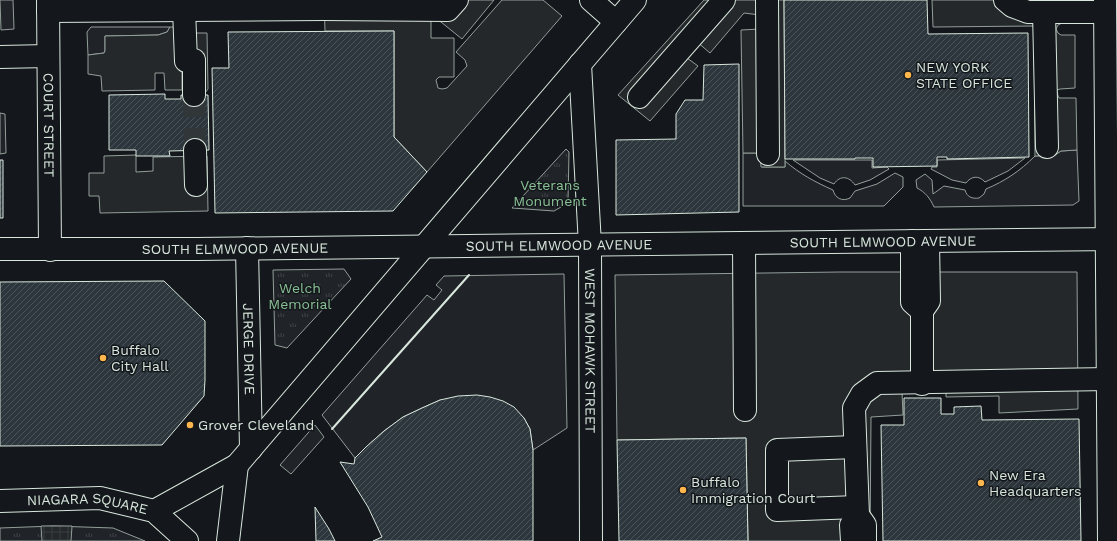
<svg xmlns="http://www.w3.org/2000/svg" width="1117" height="541" viewBox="0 0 1117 541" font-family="'Work Sans',sans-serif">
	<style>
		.grass { fill: #202428; stroke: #939e99 }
		.park { fill: url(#park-tufts); stroke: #939e99 }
		.parking { fill: #24282b; stroke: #939e99 }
		.plaza { fill: url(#plaza-grid); stroke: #939e99 }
		.building { fill: url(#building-hatch); stroke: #d8e6dc }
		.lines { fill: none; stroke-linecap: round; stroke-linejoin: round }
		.minor-tunnel { stroke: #313739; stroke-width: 22; stroke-dasharray: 22 11; stroke-linecap: butt }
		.minor-casing { stroke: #d8e6dc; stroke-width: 24 }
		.major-casing { stroke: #d8e6dc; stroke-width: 24 }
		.minor { stroke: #14181c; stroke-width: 22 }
		.major { stroke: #14181c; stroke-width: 22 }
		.wall { stroke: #d8e6dc; stroke-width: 2 }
		.poi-dot { fill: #ffb74d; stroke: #14181c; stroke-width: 1.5 }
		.labels { text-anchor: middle; stroke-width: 3; stroke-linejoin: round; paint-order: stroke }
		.poi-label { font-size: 14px; fill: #d8e6dc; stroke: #14181c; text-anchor: start }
		.street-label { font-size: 14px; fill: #d8e6dc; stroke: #14181c }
		.park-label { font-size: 14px; fill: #8ac095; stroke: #14181c }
	</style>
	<defs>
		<pattern id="park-tufts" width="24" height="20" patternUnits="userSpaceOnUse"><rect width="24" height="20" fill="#202428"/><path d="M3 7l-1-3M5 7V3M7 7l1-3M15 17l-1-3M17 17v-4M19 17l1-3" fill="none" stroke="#404447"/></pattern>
		<pattern id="plaza-grid" width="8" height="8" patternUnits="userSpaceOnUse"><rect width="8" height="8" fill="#24282b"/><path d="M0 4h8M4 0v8" fill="none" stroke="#393d3f"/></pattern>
		<pattern id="building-hatch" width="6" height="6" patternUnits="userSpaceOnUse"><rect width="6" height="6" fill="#2c363c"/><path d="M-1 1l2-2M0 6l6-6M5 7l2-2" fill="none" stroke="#4a5358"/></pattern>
	</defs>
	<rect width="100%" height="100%" fill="#14181c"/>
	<path class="grass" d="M0,0H13L14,29L1,30Z
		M91,27H170L167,32L158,35L105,36V51L104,53L88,55L87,32Z
		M0,113L5,114L6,153L0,154Z
		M1077,150L1079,201L1073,205L934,207C930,198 925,192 917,188L916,180L925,174L932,180L933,194L944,186L965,190C967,197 972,199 979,198L984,194L986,189C1005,181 1020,171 1035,156L1055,155L1061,151Z
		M743,153H761L762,167H785V161C800,174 815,182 833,190C835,198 842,202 850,198L855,191L877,184L895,173L903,177V187L884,206H743Z
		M1025,158L1008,171L985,182C979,175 971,176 966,183L952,180L931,169L932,167H937V160Z
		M793,160H872V168L887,167L889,169L870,180L855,185C849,176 840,175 834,184L820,178Z
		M564,274L567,428L533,450L530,429L524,418L440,400L422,408L403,417L384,431L366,447L355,458L322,415L427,295L434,300L442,290L436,285L444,276Z
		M315,425L324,437L291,474L280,465Z"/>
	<path class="park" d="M566,149L569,152L568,201L561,207L554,211L512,208Z
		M344,269L351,279L287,348L275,345L273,270Z
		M54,526L113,528L145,541H0V528Z"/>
	<path class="parking" d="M324,0H494L462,39L441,22L437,20H431V38H454V77H439L436,80L438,88L442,89L447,88L467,66L465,60L456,52L502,0H543L562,16L427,172L394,137V31H325Z
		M704,0H784L785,167H761L760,153H743L741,30L760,29V15L744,13L710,53L696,41L683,55L698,66L650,121L618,95Z
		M932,0H1056L1062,23L1058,25L1056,29L1058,33L1061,35H1075V88L1060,89L1057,90L1058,96L1059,98H1076L1077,150L1061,151L1055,155L1035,156L1034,26L933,27Z
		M170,27H194L195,31L197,33H207L208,89L205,93L184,72H182V90H165L164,73H155V90L102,91L101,76L88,74V55L104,53L105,51V36L158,35L167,32Z
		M136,155V172L153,171V157L207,156L208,211L100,213L99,196H89V173H104V156Z
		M840,272H1077L1078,409L999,413V396L946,397V392H902L903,415L871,417L870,541H748L746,438L617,440L615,275Z"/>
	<path class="plaza" d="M41,526H72L71,541H42Z"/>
	<path class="building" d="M784,0H927L928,34L1028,33L1029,157L947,159V157H937V166L873,167V158H855V159H785Z
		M394,31V137L427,172L393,211L215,213L212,68H229L228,32Z
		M739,64V212L616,215V140L676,139V114L685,100H703L704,65Z
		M165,94V99H181V95H208L209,150L169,151L170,156H136V150H109V95Z
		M0,160H3V218H0Z
		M164,281L205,321V380L204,396L162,445L0,446V282Z
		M477,395L490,397L503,401L514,407L524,418L530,429L533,450V541H373L382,537L368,507L340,462L354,464L355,458L366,447L384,431L403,417L422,408L440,400L458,396Z
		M904,398H941V414H954V407L981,406L982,420L1079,419L1081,541H883L881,425H904Z
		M746,438L748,541H619L617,440Z
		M315,507L329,529L335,541H316Z"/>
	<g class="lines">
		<path class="minor-tunnel" d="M194,95L195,150"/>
		<defs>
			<g id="minor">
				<path id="s1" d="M48,0L50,250"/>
				<path d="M591,0L616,22"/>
				<path d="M767,0L768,154"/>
				<path d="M1005,0L1012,6L1028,12H1105"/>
				<path d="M1105,0L1109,541"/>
				<path d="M184,9L186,61"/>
				<path d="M48,11L324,9L448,10L457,0"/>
				<path d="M1044,12L1047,147"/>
				<path d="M0,57L48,56"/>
				<path d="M194,60V95"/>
				<path id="s2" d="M580,64L590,245L591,541"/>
				<path d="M639,97L724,0"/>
				<path d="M195,150L196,185"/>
				<path d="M912,241V302L922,311L929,301L928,241"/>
				<path d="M744,243L745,410"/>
				<path id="s3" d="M247,248L251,449"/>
				<path d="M922,311V384"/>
				<path d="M855,447L777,450V510L857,507"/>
				<path d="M858,515L854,408L862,394L877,383L1108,379"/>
				<path d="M852,541L851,525L858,515L865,525V541"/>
			</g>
			<g id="major">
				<path id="s4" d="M0,249H197L1117,239"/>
				<path id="s5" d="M0,501L100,498L154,511L187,541"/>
				<path d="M154,511L237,465L635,0"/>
				<path d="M228,541L237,465"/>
			</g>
		</defs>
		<use href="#minor" class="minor-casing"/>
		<use href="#major" class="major-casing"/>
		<use href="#minor" class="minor"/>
		<use href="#major" class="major"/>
		<path class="wall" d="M332,429L469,275"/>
	</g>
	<g class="poi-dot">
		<circle cx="908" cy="75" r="4"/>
		<circle cx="103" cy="358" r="4"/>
		<circle cx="190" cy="425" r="4"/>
		<circle cx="981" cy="483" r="4"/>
		<circle cx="683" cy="490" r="4"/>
	</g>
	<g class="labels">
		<g class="poi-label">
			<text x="916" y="72">NEW YORK<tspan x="916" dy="16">STATE OFFICE</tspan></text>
			<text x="111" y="355">Buffalo<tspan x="111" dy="16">City Hall</tspan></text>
			<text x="198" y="430">Grover Cleveland</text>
			<text x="989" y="480">New Era<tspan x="989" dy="16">Headquarters</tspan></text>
			<text x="691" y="487">Buffalo<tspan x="691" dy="16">Immigration Court</tspan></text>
		</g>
		<g class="street-label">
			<text dy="5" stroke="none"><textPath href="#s1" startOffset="125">COURT STREET</textPath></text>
			<text dy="5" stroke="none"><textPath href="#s4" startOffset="883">SOUTH ELMWOOD AVENUE</textPath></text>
			<text dy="5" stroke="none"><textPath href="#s4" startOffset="559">SOUTH ELMWOOD AVENUE</textPath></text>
			<text dy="5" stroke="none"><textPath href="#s4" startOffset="235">SOUTH ELMWOOD AVENUE</textPath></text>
			<text dy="5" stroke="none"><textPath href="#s3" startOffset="101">JERGE DRIVE</textPath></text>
			<text dy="5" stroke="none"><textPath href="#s2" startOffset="287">WEST MOHAWK STREET</textPath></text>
			<text dy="5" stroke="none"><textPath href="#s5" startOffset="88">NIAGARA SQUARE</textPath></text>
		</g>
		<g class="park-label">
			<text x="550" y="190">Veterans<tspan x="550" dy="16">Monument</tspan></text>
			<text x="300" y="293">Welch<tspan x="300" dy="16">Memorial</tspan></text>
		</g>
	</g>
</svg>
